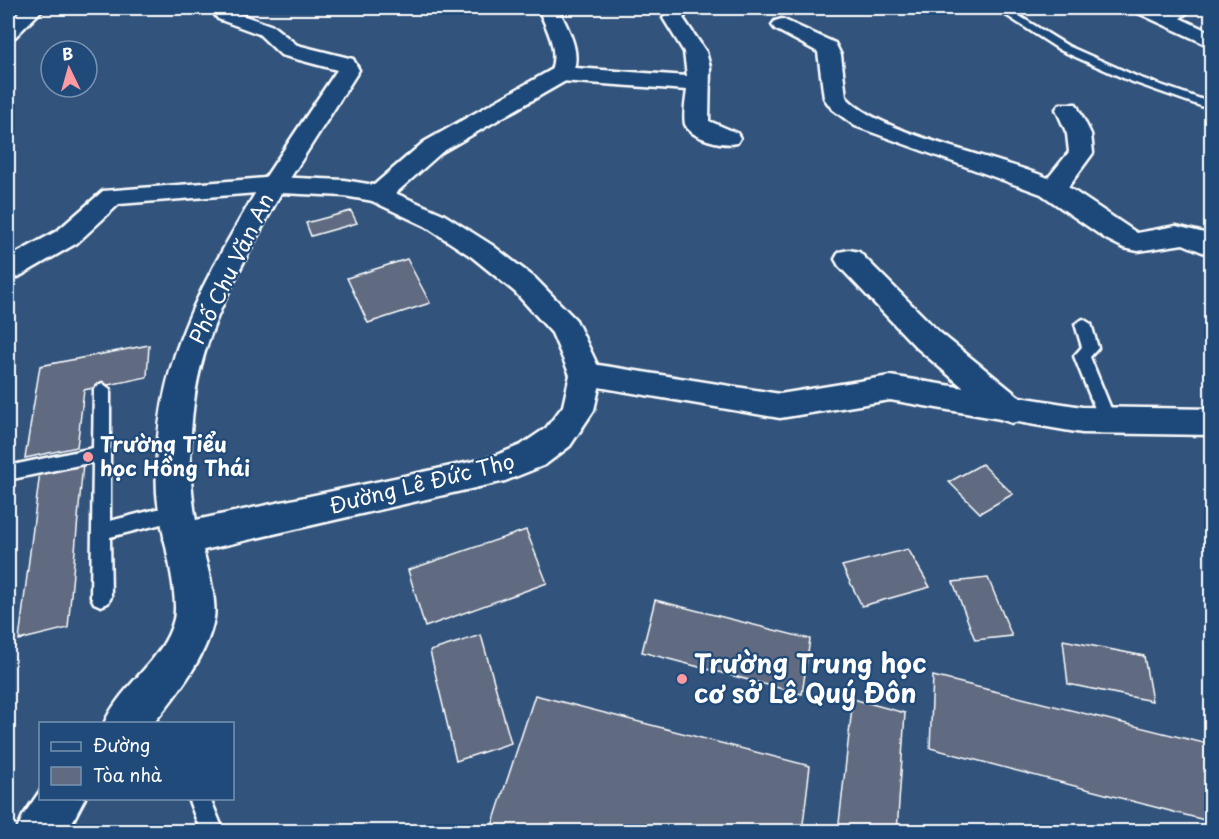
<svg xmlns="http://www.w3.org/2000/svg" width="1219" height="839" viewBox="0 0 1219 839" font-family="'Playpen Sans',sans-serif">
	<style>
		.building { fill: #606a81; stroke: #fff; stroke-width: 1.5 }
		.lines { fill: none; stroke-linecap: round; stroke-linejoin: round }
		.service-casing { stroke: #fff; stroke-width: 5 }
		.minor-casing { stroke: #fff; stroke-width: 5 }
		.tertiary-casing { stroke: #fff; stroke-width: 5 }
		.secondary-casing { stroke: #fff; stroke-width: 5 }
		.service { fill: #1f4a7a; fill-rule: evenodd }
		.minor { fill: #1f4a7a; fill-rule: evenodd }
		.tertiary { fill: #1f4a7a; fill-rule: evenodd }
		.secondary { fill: #1f4a7a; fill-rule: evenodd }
		.poi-dot { fill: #ff9aa2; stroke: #1f4a7a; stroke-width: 2 }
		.labels { text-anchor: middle; stroke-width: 4.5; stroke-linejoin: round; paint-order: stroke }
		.street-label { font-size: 21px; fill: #fff; stroke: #1f4a7a }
		.poi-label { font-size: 21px; font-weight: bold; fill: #fff; stroke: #1f4a7a; text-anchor: start }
		.near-poi-label { font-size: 26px; font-weight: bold; fill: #fff; stroke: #1f4a7a; text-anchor: start }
	</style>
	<rect width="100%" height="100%" fill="#32547c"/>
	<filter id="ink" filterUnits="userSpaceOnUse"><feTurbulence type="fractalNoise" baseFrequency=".0167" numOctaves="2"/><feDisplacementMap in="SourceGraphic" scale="12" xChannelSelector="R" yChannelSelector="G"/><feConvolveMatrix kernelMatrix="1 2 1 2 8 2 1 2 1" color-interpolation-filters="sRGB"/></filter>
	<g filter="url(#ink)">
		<path class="building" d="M351,211L357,223L311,236L306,223Z
			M407,259L430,303L368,323L347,278Z
			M149,345L147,377L84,390L77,447L25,458L40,366Z
			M83,463L68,628L19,640L40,472Z
			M982,464L1013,494L980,513L949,482Z
			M526,530L547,583L425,627L408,570Z
			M908,549L930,587L862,606L842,566Z
			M988,578L1012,636L975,640L953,582Z
			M655,600L810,639L802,694L642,652Z
			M481,635L511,743L456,761L430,651Z
			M1063,640L1144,656L1152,701L1068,684Z
			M933,676L1212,745V822L930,748Z
			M535,695L810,766L802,832H490Z
			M853,699L905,713L897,832H838Z"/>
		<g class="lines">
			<defs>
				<path id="service" d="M995,8H1006L1068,46L1138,77L1212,103V110L1130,81L1060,50Z
					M1177,8H1187L1189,11L1174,23H1166V19L1178,10Z
					M1083,319L1091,324L1098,348L1090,357L1116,421L1114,426H1102L1074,356L1082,347L1075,324Z
					M102,383L110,389V521L177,504L183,507L186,512L183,517L177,520L110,537L111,597L108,603L101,606L94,603L91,597L93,462L8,480V466L93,448L94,389Z
					M188,798H210L224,832H201Z"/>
				<path id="minor" d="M23,8H44L15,37L8,39V22Z
					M669,8H692L683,18L706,52L710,67L709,121L737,133L740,138L737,143C724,146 691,139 685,124C683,115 686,99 687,90L561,81L553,79L550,74L553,69L561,67L687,76L684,52L663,18Z
					M225,9L273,26L297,45L353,59L359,70L282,191L119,204L77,243L18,277L8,279V258L57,231L103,191L265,178L337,70L281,55L259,34L218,19L215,15L218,11Z
					M782,19L835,43L841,55L846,97C880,135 997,156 1048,178L1069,152L1067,134L1056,109L1060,104H1076L1091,134L1093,153L1068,187L1137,233L1176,226L1212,235V256L1183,244L1138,251L1124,248L1106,239L1041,194L855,126L832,109L824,98L818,52L775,29L772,25L775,21Z
					M379,186L443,214L492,245L535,278L576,320L602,375L594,410L570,446L545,465L505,481L182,555L169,550L164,539L169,528L182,523L489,458L521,445L546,428L563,406L570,375L552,333L515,292L472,257L425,226L370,200L366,194L370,188Z
					M849,250L859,252L938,331L1024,401L1028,410L1024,419L1012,423L1000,419L916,347L839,266L835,259L839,252Z"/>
				<path id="tertiary" d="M538,8H558C568,29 585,56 569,79L442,152L388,200L379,202L344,196L281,193C246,258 203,327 194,402C189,439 189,478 195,515C199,542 218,593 214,618C207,657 177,694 153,724H104C120,685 164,661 174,619C180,593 159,526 157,493C151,367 199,290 260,185L264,179L273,177L344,180L374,185L424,142L551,70C559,49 546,28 538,8Z
					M586,363L780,394L890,376L1082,407L1212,409V435L1082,433L890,400L780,418L575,383L570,375L575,367Z
					M40,791V798H85L67,832H16L23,816Z"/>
				<path id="secondary" d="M1133,8H1158L1212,33V47L1136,12Z"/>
			</defs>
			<use href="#service" class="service-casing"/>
			<use href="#minor" class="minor-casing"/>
			<use href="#tertiary" class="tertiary-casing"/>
			<use href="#secondary" class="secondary-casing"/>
			<use href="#service" class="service"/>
			<use href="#minor" class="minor"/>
			<use href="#tertiary" class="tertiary"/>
			<use href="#secondary" class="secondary"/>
		</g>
	</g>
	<g class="poi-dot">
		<circle cx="88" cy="457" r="6"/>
		<circle cx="682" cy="679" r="6"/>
	</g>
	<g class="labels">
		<g class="street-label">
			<text transform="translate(232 269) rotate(-64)" y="7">Phố Chu Văn An</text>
			<text transform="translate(422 484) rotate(-14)" y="7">Đường Lê Đức Thọ</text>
		</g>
		<g class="poi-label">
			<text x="100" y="452">Trường Tiểu<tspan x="100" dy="24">học Hồng Thái</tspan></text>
		</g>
		<g class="near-poi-label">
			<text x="694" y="673">Trường Trung học<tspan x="694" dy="30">cơ sở Lê Quý Đôn</tspan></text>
		</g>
	</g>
	<rect width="1219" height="839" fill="none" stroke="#1f4a7a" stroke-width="30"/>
	<rect x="15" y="15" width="1189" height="809" fill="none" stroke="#fff" stroke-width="2" filter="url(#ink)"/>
	<rect x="39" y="722" width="195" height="78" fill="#1f4a7a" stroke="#7992af" stroke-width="1.5"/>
	<rect x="51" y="742" width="30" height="9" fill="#1f4a7a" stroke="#7992af" stroke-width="1.5"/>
	<text x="93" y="752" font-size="18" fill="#ffffff">Đường</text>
	<rect x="51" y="767" width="30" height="18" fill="#606a81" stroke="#7992af" stroke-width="1.5"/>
	<text x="93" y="782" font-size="18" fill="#ffffff">Tòa nhà</text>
	<g transform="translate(69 69) rotate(355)"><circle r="28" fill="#1f4a7a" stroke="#7992af" stroke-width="1.5"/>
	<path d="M0-4.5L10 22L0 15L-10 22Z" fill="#ff9aa2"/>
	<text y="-9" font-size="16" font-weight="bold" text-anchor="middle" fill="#ffffff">B</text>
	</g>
</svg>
